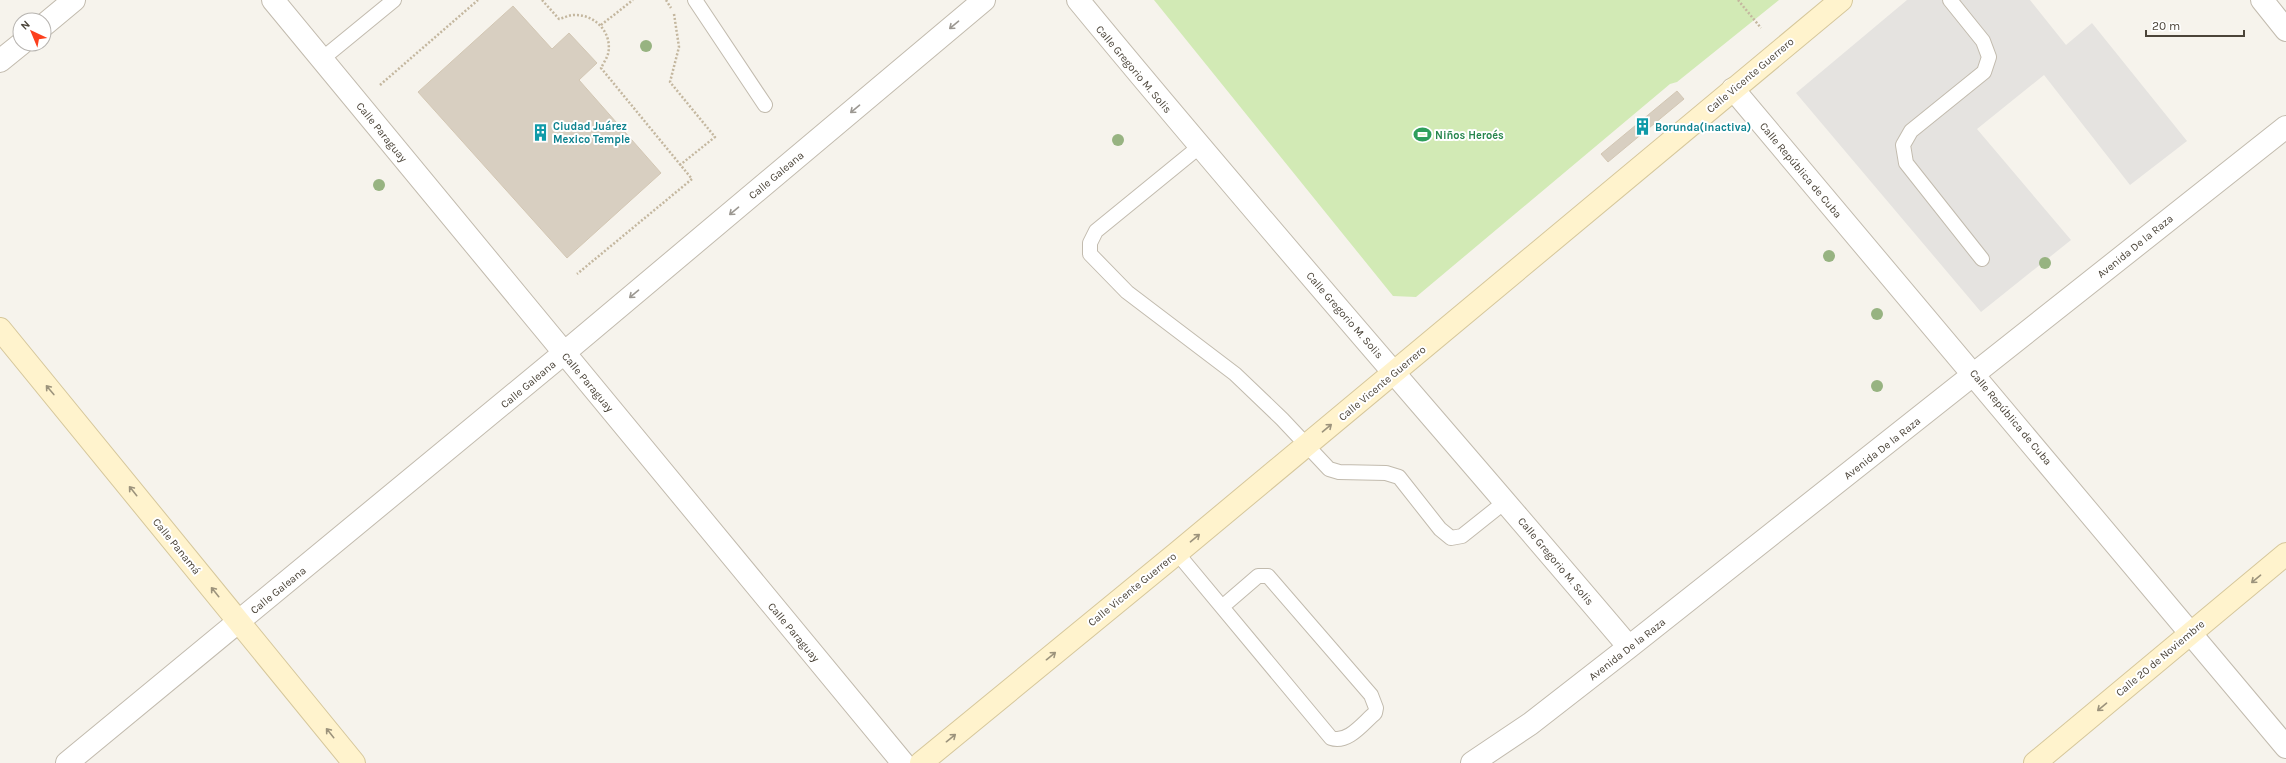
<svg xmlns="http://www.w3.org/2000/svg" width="2286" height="763" viewBox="0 0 2286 763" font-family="Karla,sans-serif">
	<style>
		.green { fill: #d2eab5 }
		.parking { fill: #e5e3e0 }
		.building { fill: #d8cfc1; stroke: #d3c7b4 }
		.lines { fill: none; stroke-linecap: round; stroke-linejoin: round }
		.lane-casing { stroke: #c2bbae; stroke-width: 16 }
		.street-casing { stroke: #c2bbae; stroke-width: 24 }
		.secondary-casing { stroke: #d6c79b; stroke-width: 24 }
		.path { stroke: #c4b79f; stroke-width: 2.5; stroke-dasharray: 2 2; stroke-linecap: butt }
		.lane { stroke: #fff; stroke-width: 14 }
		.street { stroke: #fff; stroke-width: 22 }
		.secondary { stroke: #fff3cd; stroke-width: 22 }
		.tree { fill: #97b381 }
		.oneway { stroke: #9c9892 }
		.oneway2 { stroke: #9c937c }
		.labels { text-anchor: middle; stroke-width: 4; stroke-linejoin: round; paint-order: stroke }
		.street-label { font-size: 11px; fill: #4b4439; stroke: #fff }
		.culture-label { font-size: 11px; font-weight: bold; fill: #0d838f; stroke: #fff; text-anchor: start }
		.leisure-label { font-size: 11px; font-weight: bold; fill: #27864d; stroke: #fff; text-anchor: start }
	</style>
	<rect width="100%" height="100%" fill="#f6f3ec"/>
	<path class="green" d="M1154,0H1779L1677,82L1670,84L1416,297L1393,296Z"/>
	<path class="parking" d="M1907,0H2030L2066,45L2092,23L2187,141L2130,185L2044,75L1977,129L2071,240L1981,312L1796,93Z"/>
	<path class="building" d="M513,6L552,49L569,33L597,63L579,80L661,173L567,258L418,92Z
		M1677,91L1684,99L1608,162L1601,154Z"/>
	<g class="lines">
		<defs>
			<path id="lane" d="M695,0L765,105
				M1950,0L1983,41L1989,57L1984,72L1911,131L1903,145L1906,163L1982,259
				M322,59L394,0
				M1199,147L1096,231L1090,243V254L1127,292L1235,374L1282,419L1329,469L1339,472L1386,473L1399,477L1440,529L1451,538L1462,536L1506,501
				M1177,553L1331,738C1348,744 1363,723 1375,713L1376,708L1371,695L1268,576H1258L1222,607"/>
			<path id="street" d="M273,0L903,763
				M1078,0C1258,219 1446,431 1629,647
				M2262,0L2286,30
				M44,25L74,0
				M0,61L21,44
				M1733,89L2286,747
				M67,763L564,353L984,0
				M1472,763L1530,724L1629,647L2286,127"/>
			<path id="secondary" d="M0,329L354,763
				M921,763L1177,553L1841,0
				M2035,763L2286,554"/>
		</defs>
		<use href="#lane" class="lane-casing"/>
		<use href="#street" class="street-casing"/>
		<use href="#secondary" class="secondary-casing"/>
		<path class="path" d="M542,0L559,19C564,18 569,15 574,15C595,14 613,33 608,54C607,58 603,64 601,68L692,179L577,274
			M666,0L671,8
			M1738,0L1761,28
			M674,14L679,47L670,82L715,137L680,165
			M601,25L633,0
			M380,85L478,0"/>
		<use href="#lane" class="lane"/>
		<use href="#street" class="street"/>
		<use href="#secondary" class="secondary"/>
	</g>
	<g class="tree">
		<circle cx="646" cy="46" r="6"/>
		<circle cx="1118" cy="140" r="6"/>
		<circle cx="379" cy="185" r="6"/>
		<circle cx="1829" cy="256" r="6"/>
		<circle cx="2045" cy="263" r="6"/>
		<circle cx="1877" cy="314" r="6"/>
		<circle cx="1877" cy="386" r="6"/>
	</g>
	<defs><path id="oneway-shaft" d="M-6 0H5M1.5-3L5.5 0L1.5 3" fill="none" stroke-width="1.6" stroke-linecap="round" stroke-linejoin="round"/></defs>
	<g class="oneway">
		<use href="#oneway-shaft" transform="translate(954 25) rotate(140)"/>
		<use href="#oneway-shaft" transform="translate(855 109) rotate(140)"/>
		<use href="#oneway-shaft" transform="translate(734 211) rotate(140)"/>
		<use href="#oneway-shaft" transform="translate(634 294) rotate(140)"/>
	</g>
	<g class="oneway2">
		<use href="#oneway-shaft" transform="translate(50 390) rotate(-130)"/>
		<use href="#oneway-shaft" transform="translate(1327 428) rotate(-40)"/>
		<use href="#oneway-shaft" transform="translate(133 491) rotate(-129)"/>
		<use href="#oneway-shaft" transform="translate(1195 538) rotate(-40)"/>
		<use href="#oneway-shaft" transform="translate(2256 579) rotate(140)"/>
		<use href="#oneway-shaft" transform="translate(215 592) rotate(-129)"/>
		<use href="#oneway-shaft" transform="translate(1051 656) rotate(-39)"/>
		<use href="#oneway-shaft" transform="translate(2102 707) rotate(140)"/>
		<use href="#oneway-shaft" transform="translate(330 733) rotate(-129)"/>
		<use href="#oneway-shaft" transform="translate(951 738) rotate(-39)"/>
	</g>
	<defs>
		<symbol id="building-bare" viewBox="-9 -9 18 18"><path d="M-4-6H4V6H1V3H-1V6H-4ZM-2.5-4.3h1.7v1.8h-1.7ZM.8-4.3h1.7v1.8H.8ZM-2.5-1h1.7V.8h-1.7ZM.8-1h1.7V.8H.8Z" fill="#0f9aa8" stroke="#fff" stroke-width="2.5" paint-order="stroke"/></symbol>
		<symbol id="stadium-bare" viewBox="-9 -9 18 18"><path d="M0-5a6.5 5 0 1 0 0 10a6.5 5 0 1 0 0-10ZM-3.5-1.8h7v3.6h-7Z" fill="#2e9e5b" stroke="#fff" stroke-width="2.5" paint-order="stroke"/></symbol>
	</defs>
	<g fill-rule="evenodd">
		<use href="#building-bare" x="1630" y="114" width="25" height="25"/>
		<use href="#building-bare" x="528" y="120" width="25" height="25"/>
		<use href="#stadium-bare" x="1410" y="122" width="25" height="25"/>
	</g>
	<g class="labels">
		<g class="street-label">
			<text transform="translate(1134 69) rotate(50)" y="4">Calle Gregorio M. Solis</text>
			<text transform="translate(1750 75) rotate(-40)" y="4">Calle Vicente Guerrero</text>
			<text transform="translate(382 132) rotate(51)" y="4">Calle Paraguay</text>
			<text transform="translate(1801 170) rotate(50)" y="4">Calle República de Cuba</text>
			<text transform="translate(776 175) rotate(-40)" y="4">Calle Galeana</text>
			<text transform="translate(2135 246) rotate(-39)" y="4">Avenida De la Raza</text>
			<text transform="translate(1345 315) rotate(49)" y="4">Calle Gregorio M. Solis</text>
			<text transform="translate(588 382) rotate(50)" y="4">Calle Paraguay</text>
			<text transform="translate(1382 383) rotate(-40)" y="4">Calle Vicente Guerrero</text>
			<text transform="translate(528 384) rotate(-40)" y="4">Calle Galeana</text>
			<text transform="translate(2011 417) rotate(50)" y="4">Calle República de Cuba</text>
			<text transform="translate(1882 448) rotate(-38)" y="4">Avenida De la Raza</text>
			<text transform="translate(177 546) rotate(51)" y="4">Calle Panamá</text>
			<text transform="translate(1556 561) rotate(50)" y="4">Calle Gregorio M. Solis</text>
			<text transform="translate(1132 589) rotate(-39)" y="4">Calle Vicente Guerrero</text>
			<text transform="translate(278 590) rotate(-39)" y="4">Calle Galeana</text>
			<text transform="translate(794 632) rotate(50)" y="4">Calle Paraguay</text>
			<text transform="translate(1627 649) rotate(-38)" y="4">Avenida De la Raza</text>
			<text transform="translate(2160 658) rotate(-40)" y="4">Calle 20 de Noviembre</text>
		</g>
		<g class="culture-label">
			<text x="553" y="130">Ciudad Juárez<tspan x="553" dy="13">Mexico Temple</tspan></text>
			<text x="1655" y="131">Borunda(inactiva)</text>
		</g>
		<g class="leisure-label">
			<text x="1435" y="139">Niños Heroés</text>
		</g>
	</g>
	<g transform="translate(32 32) rotate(316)"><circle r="19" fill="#ffffff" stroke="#b7b4b0"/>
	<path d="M0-3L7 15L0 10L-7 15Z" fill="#fc3f1d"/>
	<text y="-6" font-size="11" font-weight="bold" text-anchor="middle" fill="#4b4439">N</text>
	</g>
	<path d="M2146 30v6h98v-6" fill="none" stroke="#4b4439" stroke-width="2"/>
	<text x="2152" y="30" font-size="12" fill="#4b4439" stroke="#ffffff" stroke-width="3" paint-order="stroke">20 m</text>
</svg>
